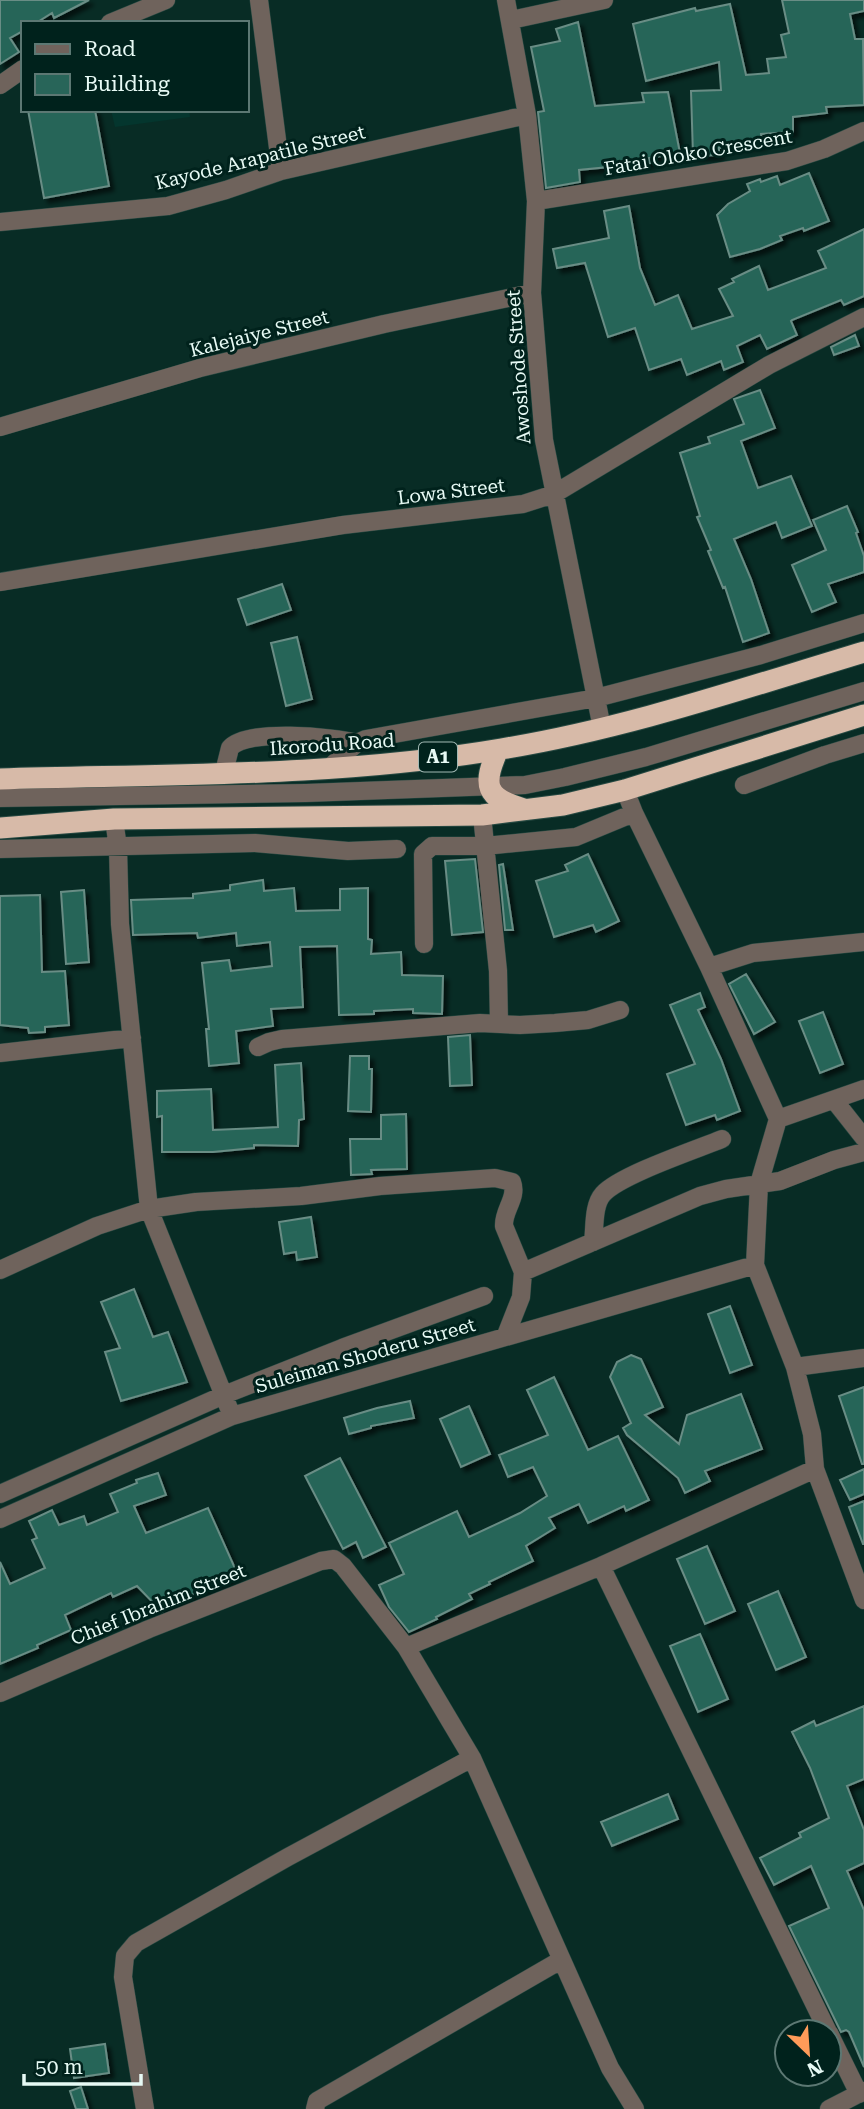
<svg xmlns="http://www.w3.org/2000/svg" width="864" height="2109" viewBox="0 0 864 2109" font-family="'Roboto Serif',serif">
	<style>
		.built { fill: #04362e }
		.building { fill: #286559; stroke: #698d85; stroke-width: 2; filter: url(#shadow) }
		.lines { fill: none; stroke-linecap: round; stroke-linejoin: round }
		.minor-casing { stroke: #274942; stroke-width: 19 }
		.highway-casing { stroke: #274942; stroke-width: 23 }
		.minor { stroke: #6f635c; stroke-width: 18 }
		.highway { stroke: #d7baa8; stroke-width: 21 }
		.labels { text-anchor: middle; stroke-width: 6; stroke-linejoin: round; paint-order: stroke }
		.shield { fill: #00221c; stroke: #a2b9b4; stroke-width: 2 }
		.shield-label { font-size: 18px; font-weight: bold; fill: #e7faf5 }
		.street-label { font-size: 19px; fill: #e7faf5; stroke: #00221c }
	</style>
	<defs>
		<filter id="shadow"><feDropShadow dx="4.5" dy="4.5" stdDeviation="2" flood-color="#0009"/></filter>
	</defs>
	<rect width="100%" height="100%" fill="#082c25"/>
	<path class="built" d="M111,110H189L190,117L115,127Z"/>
	<path class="building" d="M0,0H89L54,18L52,13L36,23H23V31L10,38L19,52L0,64Z
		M782,0H864V11L850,14L855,39H863L864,105L826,107L827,113L793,117V132L761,134L762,144L719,148V155L693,156L691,91L721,90L719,62L646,81L633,24L695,8L696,11L730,4L746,75L769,73L767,59L786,57L781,35L789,33Z
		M578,22L595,106L644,102L642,93L668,92L680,153L649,158L650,163L579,170L580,182L546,188L538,112L544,111L531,47L560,41L556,29Z
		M28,110H95L109,186L44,198Z
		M809,173L829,221L804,231L803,228L780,236L782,240L760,249L730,257L717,215L728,204L750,191L747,184L760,179L761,182L777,176L780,185Z
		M629,206L640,268L655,305L678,295L692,329L733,316L719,289L734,282L732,279L759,266L768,290L826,268L818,251L864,229V296L844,305L841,300L792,320L791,321L797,335L767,349L760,335L737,346L743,362L724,370L721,361L687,375L681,359L649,370L635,328L608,337L585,263L557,268L553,249L609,238L604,211Z
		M855,335L859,346L834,355L831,347Z
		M760,390L775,428L741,441L758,488L791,476L812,526L782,538L776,522L734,539L751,579L769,633L743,642L725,587L723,588L708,551L711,550L697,517L700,516L680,453L710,443L708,437L744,424L734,399Z
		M847,506L858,532L856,533L864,556V572L828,584L836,602L812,612L792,565L826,550L813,520Z
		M282,584L291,610L247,625L238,599Z
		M297,637L312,699L286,706L271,643Z
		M588,854L619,921L596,932L593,925L554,937L536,881L568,871L565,865Z
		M475,859L483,932L452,935L445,861Z
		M503,864L513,930H505L499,865Z
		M263,880L264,891L294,888L296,911L340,910V889L368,888V939L372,940L371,954L401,952L402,975L443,976L442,1014L413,1013V1009L374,1011V1014L339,1015L337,946L300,947L303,1007L271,1009L273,1026L236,1031L239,1063L209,1066L206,1029H209L202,963L229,960L231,971L272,966L270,942L237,946L236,933L198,938L197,933L133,935L131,900L193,898V894L230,890V885Z
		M84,890L89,962L66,964L61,892Z
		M40,895L42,972L65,971L69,1025L45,1027V1032L29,1033L28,1028L0,1025V896Z
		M746,974L775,1022L754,1034L729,984Z
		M700,993L705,1007L698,1010L721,1059L740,1111L717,1120L715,1115L686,1125L667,1074L695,1064L670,1005Z
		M823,1012L843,1064L820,1073L799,1021Z
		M470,1035L472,1085L450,1086L448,1037Z
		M350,1056H369V1069H372L371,1112L348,1111Z
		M301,1063L304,1119L299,1120L298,1146L254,1145V1148L213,1152H162V1116L157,1117V1091L211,1089L213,1130L278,1127L275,1065Z
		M406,1114L407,1169L371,1170L372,1174L351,1175L350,1139H381V1115Z
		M311,1217L317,1257L297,1260L296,1252L284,1254L279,1222Z
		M134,1289L153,1337L168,1332L187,1382L121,1401L105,1352L120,1348L101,1302Z
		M730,1306L752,1365L730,1373L708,1314Z
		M631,1355L641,1359L663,1407L645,1415L679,1444L687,1415L741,1394L762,1449L705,1471L710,1481L685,1493L678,1478L627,1435L623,1428L631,1423L610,1377L617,1362Z
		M554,1377L588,1450L618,1436L649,1500L626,1511L624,1506L588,1523L579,1504L549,1518L555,1528L526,1546L533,1561L489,1582L490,1584L469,1594L472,1599L436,1617L437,1619L409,1632L389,1607L379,1585L404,1574L389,1543L457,1511L469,1537L520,1513L547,1496L533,1467L508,1477L499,1455L548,1435L527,1390Z
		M864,1387V1464H862L839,1396Z
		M410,1401L414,1418L371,1426V1428L349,1434L344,1418L377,1408Z
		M469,1406L490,1454L461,1467L440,1419Z
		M340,1458L386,1547L363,1558L356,1542L343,1549L305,1476Z
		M864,1469V1494L850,1500L840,1480Z
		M158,1473L166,1495L134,1506L146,1533L208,1508L238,1575L173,1603L162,1612L137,1586L113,1597L111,1593L65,1615L71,1630L37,1645L38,1648L0,1664V1562L10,1584L45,1568L32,1540L37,1538L29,1521L52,1510L59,1525L84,1516L87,1525L118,1512L110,1494L137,1483L136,1480Z
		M864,1501V1544H863L849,1507Z
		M707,1546L735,1611L705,1624L677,1559Z
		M778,1591L806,1657L776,1670L748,1604Z
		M700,1634L728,1699L698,1712L670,1646Z
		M864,1706V1779L847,1786L864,1830V1863L847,1871L864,1910V2067L849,2032L846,2030L841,2032L838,2026L789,1926L829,1908L811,1866L774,1885L760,1858L801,1837L799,1833L829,1818L810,1768L792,1732L814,1721L816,1726Z
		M668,1794L678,1819L612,1846L601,1822Z
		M105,2044L109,2073L74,2078L70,2049Z
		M81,2087L88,2109H76L70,2091Z"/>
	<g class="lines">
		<defs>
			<path id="minor" d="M259,0L281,171
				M506,0L527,115L536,201L532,293L544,440L602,728
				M511,20L604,0
				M110,23L166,0
				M0,85L23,69
				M536,201L787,161L824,149L864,131
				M0,222L168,206L226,190L281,171L527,115
				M0,427L200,368L384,324L532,293
				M0,582L343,525L523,504L554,494L769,365L864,317
				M328,769L357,743L366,739L596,698L761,655L864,623
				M224,772L230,748C247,728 333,737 357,743
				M744,785L825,755L864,743
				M625,790L634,813L709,967L778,1119L759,1184L755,1265L795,1367L812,1434L815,1469L864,1600
				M0,798L306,793L525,785L565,777L646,757L864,691
				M482,815L498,971L499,1023
				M114,819L118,848L120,924L149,1209L232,1416
				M0,849L255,843L348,851L397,849
				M424,944L423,854L432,846H485L576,837L634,813
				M709,967L753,953L864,942
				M258,1047L269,1042L282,1039L480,1023L520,1025L555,1023L588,1020L620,1010
				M0,1053L132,1038
				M834,1100L864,1138
				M778,1119L864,1089
				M593,1242C595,1227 593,1205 603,1194C620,1175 695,1150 722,1139
				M0,1270L97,1226L149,1209L196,1202L301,1196L380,1186L495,1178L512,1182C518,1198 503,1210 504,1226L523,1272L521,1297L506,1335
				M523,1272L700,1196L726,1189L780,1181L834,1160L864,1152
				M795,1367L864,1358
				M0,1494L224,1395L342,1348L484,1296
				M0,1519L232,1416L755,1265
				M601,1566L828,2032
				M406,1647L601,1566L815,1469
				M0,1693L149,1629L321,1561L334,1559L343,1566L406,1647L472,1758L610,2068L635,2109
				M829,2033L859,2094
				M145,2109L123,1977L125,1956L136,1943L288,1857L472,1758
				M315,2109L317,2101L561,1960
				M829,2109L864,2091"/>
			<path id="highway" d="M498,750C482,785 485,798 524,809
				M0,779C167,774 336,777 501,749C625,729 744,688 864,652
				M0,828L114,819L482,815L563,805L625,790L864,715"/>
		</defs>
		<use href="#minor" class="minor-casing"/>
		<use href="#highway" class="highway-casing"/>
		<use href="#minor" class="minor"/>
		<use href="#highway" class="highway"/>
	</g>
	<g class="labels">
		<rect class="shield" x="419" y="742.5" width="38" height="29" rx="5"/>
		<g class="shield-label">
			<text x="438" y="763">A1</text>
		</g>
		<g class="street-label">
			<text transform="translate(698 152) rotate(-10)" y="7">Fatai Oloko Crescent</text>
			<text transform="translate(260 157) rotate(-14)" y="7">Kayode Arapatile Street</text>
			<text transform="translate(259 333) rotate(-14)" y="7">Kalejaiye Street</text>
			<text transform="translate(518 367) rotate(-94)" y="7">Awoshode Street</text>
			<text transform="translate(451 491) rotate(-7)" y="7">Lowa Street</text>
			<text transform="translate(332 744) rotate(-4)" y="7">Ikorodu Road</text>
			<text transform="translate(365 1355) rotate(-16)" y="7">Suleiman Shoderu Street</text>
			<text transform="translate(158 1604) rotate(-22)" y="7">Chief Ibrahim Street</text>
		</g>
	</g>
	<rect x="21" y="21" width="228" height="91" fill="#00221c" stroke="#5c7873" stroke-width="2"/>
	<rect x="35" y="44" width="35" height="10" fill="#6f635c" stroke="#5c7873" stroke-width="2"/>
	<text x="84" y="56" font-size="21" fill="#e7faf5">Road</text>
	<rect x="35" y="74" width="35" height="21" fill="#286559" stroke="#5c7873" stroke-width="2"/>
	<text x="84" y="91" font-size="21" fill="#e7faf5">Building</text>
	<g transform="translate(808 2053) rotate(155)"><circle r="33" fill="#00221c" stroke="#5c7873" stroke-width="2"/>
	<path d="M0-5L12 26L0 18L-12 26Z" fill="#fe9b59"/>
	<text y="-10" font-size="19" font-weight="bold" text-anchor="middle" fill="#e7faf5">N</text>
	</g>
	<path d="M24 2074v10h117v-10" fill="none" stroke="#e7faf5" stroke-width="3.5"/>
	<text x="35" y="2074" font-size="21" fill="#e7faf5" stroke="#00221c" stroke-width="5" paint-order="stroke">50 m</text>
</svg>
